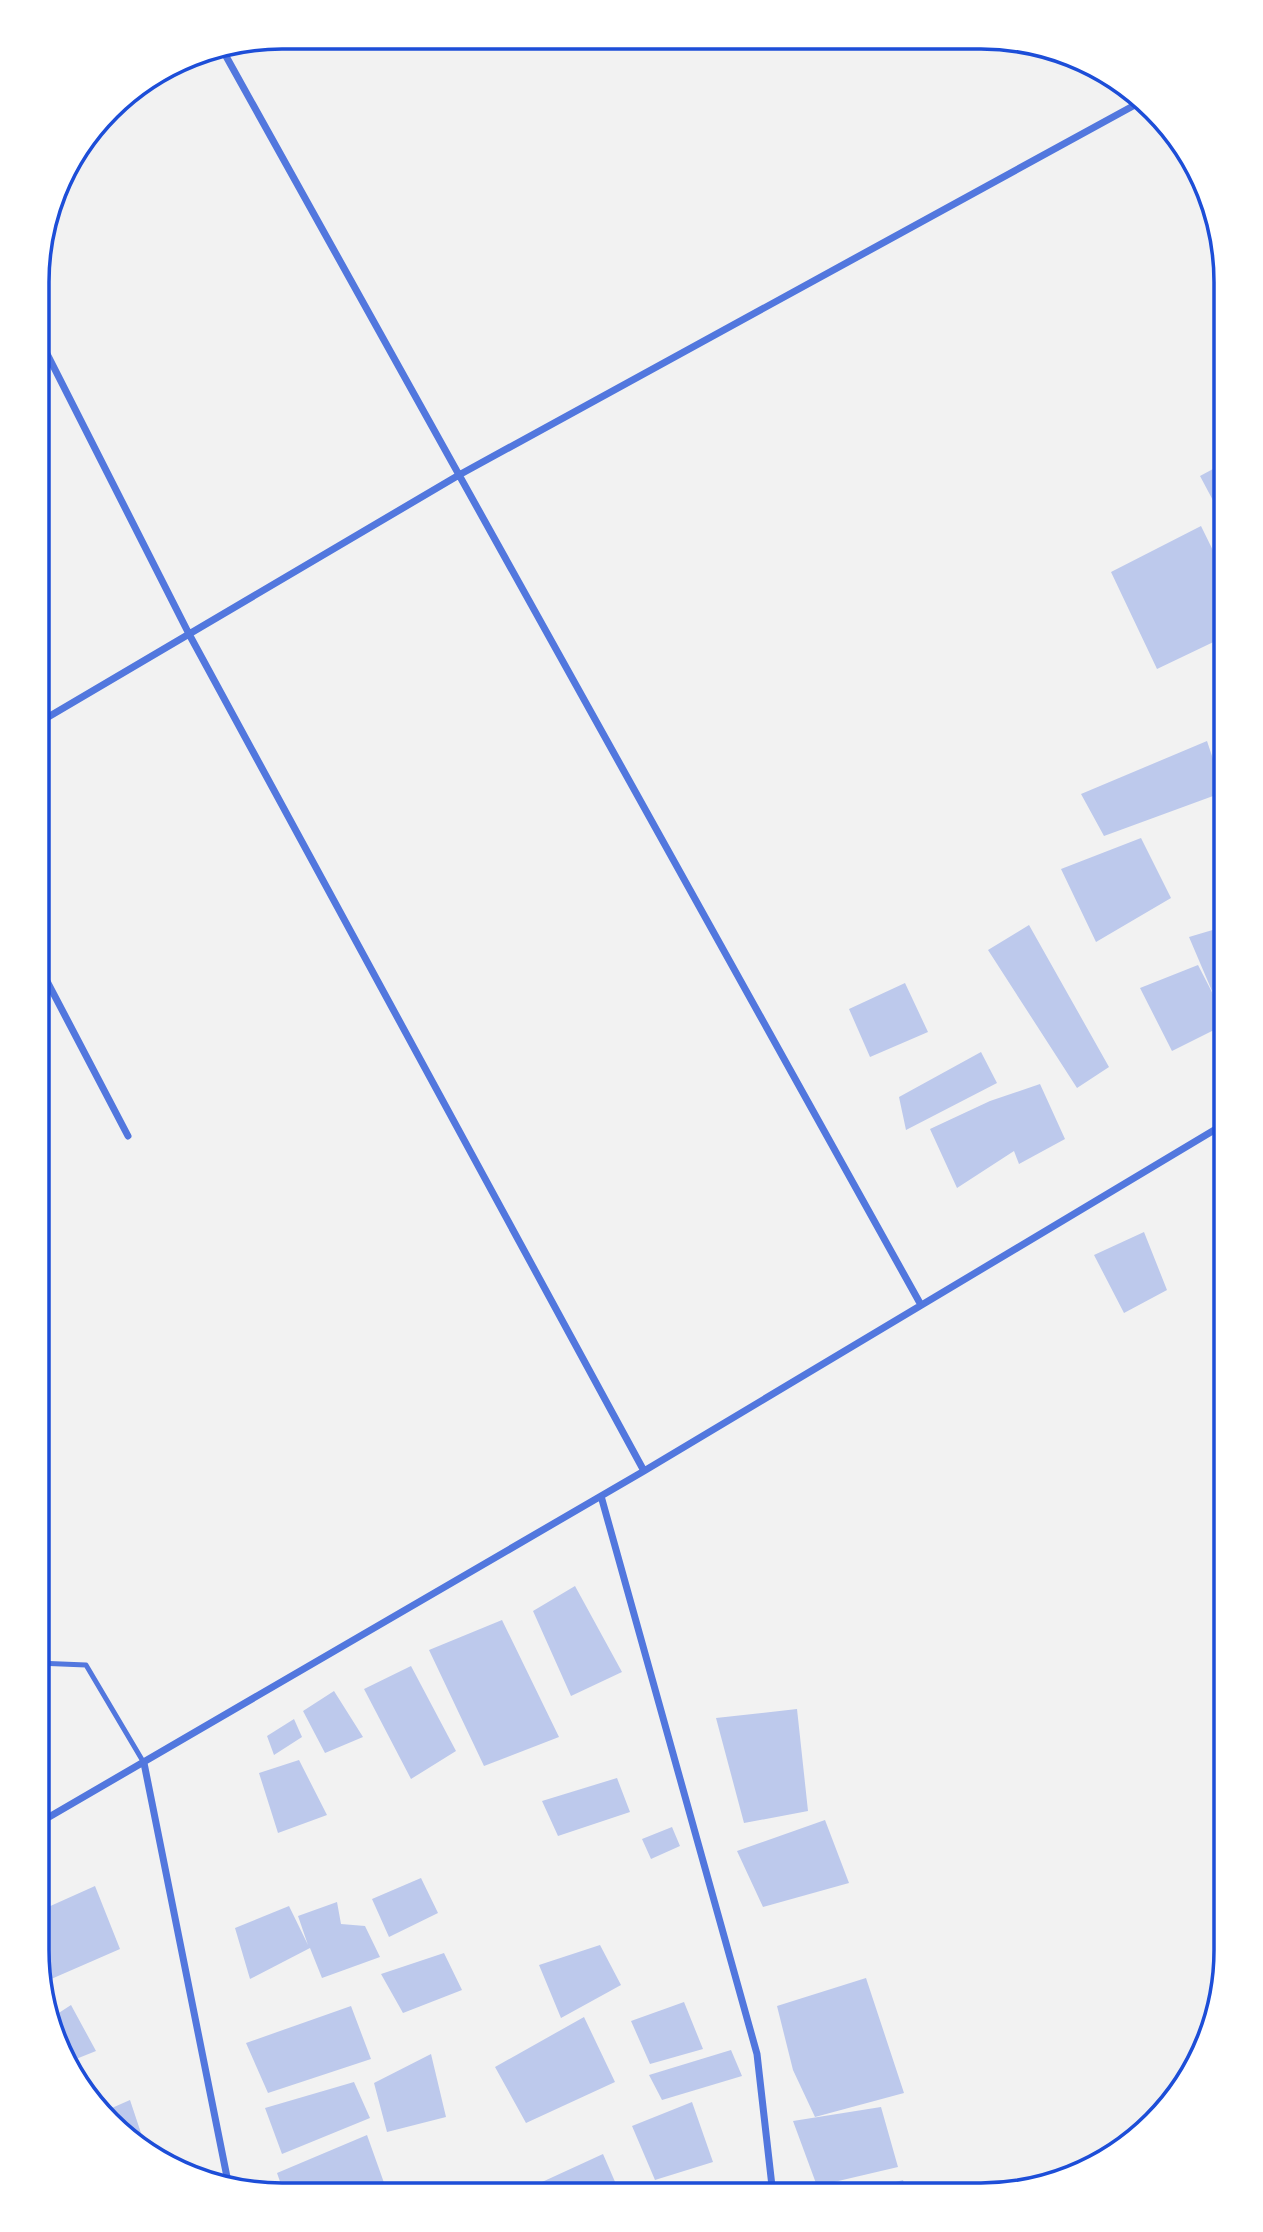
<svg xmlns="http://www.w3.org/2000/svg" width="1263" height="2232" viewBox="0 0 1263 2232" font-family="'Exo 2',sans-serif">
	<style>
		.building { fill: #bdc9ec }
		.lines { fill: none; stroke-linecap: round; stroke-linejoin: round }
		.service { stroke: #5277de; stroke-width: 5 }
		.minor { stroke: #5277de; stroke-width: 7 }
		.rim { fill: none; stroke: #1d4ed8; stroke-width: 3.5 }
	</style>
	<rect width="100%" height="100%" fill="#f2f2f2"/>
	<path class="building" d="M1226,462V520L1224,521L1200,476Z
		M1201,526L1226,577V636L1157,669L1111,572Z
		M1207,741L1224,792L1104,836L1081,794Z
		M1141,838L1171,898L1096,942L1061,869Z
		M1029,925L1109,1067L1077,1088L988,950Z
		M1226,926V1001L1218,1005L1226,1024L1172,1051L1140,988L1198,965L1215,998L1189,937Z
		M905,983L928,1032L870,1057L849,1009Z
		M981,1052L997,1083L906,1130L899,1097Z
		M1040,1084L1065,1139L1019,1164L1014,1151L957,1188L930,1129L990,1101Z
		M1144,1232L1167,1290L1124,1313L1094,1255Z
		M575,1586L622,1672L571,1696L533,1611Z
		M502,1620L559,1737L484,1766L429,1650Z
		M411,1666L456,1751L411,1779L364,1689Z
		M334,1691L363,1737L325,1753L303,1711Z
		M797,1709L808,1811L744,1823L716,1718Z
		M294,1719L302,1737L274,1755L267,1736Z
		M299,1760L327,1815L278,1833L259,1773Z
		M617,1778L630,1812L558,1836L542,1801Z
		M825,1820L849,1883L763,1907L737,1851Z
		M672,1827L680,1846L651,1859L642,1839Z
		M421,1878L438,1913L389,1937L372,1899Z
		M95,1886L120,1949L42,1983L37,1950V1912Z
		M337,1902L341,1924L365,1926L380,1957L322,1978L310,1948L250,1979L235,1928L289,1906L308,1945L298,1916Z
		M600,1945L621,1985L561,2018L539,1965Z
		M444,1953L462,1990L403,2013L381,1974Z
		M866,1978L904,2093L815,2117L793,2070L777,2006Z
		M684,2002L703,2049L650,2064L631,2021Z
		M71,2005L96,2051L71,2061L50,2029L48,2020Z
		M351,2006L371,2059L268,2093L246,2043Z
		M584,2017L615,2082L526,2123L495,2067Z
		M731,2050L742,2076L662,2100L649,2075Z
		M431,2054L446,2117L387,2132L374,2083Z
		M354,2082L370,2118L282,2154L265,2108Z
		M130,2100L145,2145L140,2147L121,2135L105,2111Z
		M692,2102L713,2162L655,2180L632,2126Z
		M881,2107L898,2167L817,2186L793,2121Z
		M367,2135L388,2194L284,2193L277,2173Z
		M603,2154L619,2191L610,2194H549L542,2182Z
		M903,2180L908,2195H851V2194Z"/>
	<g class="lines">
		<path class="service" d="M37,1663L86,1665L144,1763"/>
		<path class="minor" d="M222,49L921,1305
			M39,338L189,634L644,1471
			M38,723L459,475L1144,100
			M38,964L128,1136
			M601,1496L757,2054L773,2195
			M144,1763L229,2187
			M37,1824L644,1471L1226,1123"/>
	</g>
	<path d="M0 0H1263V2232H0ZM282 49H981A233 233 0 0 1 1214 282V1950A233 233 0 0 1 981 2183H282A233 233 0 0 1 49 1950V282A233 233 0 0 1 282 49Z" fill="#fff" fill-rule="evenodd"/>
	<path class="rim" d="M282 49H981A233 233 0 0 1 1214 282V1950A233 233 0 0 1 981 2183H282A233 233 0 0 1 49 1950V282A233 233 0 0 1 282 49Z"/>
</svg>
